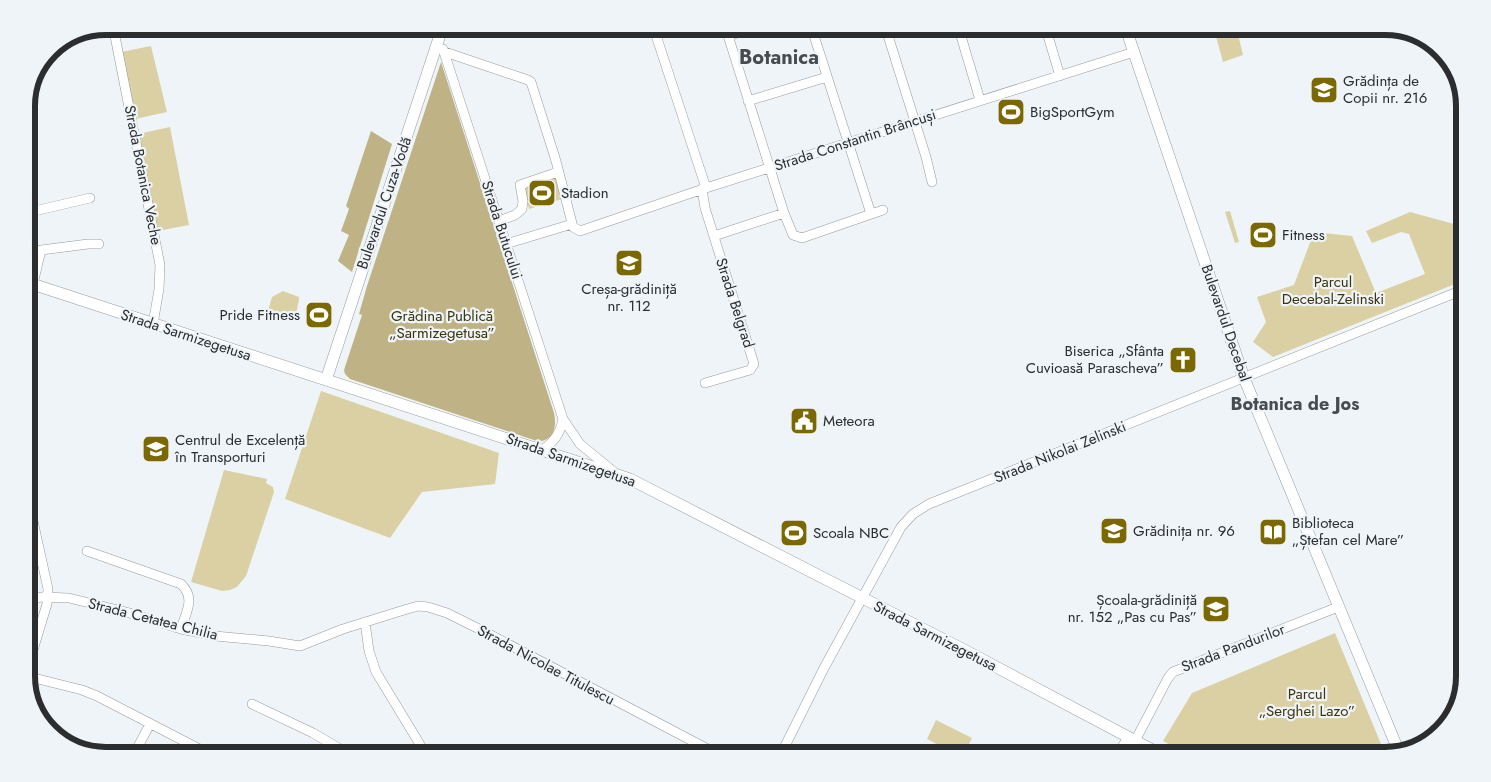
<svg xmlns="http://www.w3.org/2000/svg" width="1491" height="782" viewBox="0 0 1491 782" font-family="Jost,sans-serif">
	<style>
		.green { fill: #dbd0a3 }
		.forest { fill: #bfb385 }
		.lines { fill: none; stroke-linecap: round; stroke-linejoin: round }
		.minor-casing { stroke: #969a9e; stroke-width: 10 }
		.major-casing { stroke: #969a9e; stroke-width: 12 }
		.minor { stroke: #fff; stroke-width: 9 }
		.major { stroke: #fff; stroke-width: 11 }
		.labels { text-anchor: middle; stroke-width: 4.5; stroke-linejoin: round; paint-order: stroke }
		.poi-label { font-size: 15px; fill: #2b2d2e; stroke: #eff4f8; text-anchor: start }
		.street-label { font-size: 15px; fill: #2b2d2e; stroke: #eff4f8 }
		.park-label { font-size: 15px; fill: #3c330d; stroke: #eff4f8 }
		.quarter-label { font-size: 18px; font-weight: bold; fill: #484b4f; stroke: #eff4f8 }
		.district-label { font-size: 20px; font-weight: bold; fill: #484b4f; stroke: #eff4f8 }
		.rim { fill: none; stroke: #2b2d2e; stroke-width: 6 }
	</style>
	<rect width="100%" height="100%" fill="#eff4f8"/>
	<path class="green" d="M1225,26H1236L1243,55L1223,62L1214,29Z
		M151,46L167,112L135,119L121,52Z
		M170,127L189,225L158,231L138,134Z
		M556,176L562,199L529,209L523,186Z
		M1230,211L1239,242L1235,243L1225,212Z
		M1410,212L1465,227V280L1273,357L1253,342L1266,322L1257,297L1294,285L1314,232L1352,236L1376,293L1425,274L1409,234L1401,232L1372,243L1366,231Z
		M283,291L299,297V300L295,318L288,321L267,314L272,297Z
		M321,391L499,453L495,484L422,492L390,538L285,499Z
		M224,470L267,479L266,483L273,487L274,492L246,576L237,587L230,590L222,591L191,582Z
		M1335,633L1386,756H1191L1163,741L1192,693Z
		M936,720L972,738L963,756H959L927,739Z"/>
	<path class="forest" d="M441,62L554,413C557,426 554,442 537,441L350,379L345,374L344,370L362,315L359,314L367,286Z
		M371,131L392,144L352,272L338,261L349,235L341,231L349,209L346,206Z"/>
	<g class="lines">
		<defs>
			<path id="minor" d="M113,26L160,265L159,289L153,324
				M653,26L706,188
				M725,26L784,213L793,235L802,238L883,210
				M811,26L871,214
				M885,26L926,157L932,182
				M958,26L980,100
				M1045,26L1060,76
				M728,36L759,26
				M443,49L563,419L580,444L613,471
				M445,52L528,80L531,82L556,161L573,227L580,231L706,188L1134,52
				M748,101L827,77
				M702,189L705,208L754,364L750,370L705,383
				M26,213L90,198
				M499,221L515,215L522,209L523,201L520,185L558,172
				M714,236L784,213
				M506,244L572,224
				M26,252L88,244H99
				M33,284L41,250
				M542,450C554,442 560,434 563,419
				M26,489L48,589L47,604L26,673
				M87,551L181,584C196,598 186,612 181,629
				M26,599L42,597L69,598L126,612L181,629L215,636L269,641L300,646L343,629L404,610L418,606L428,607L447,613L489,634L721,756
				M365,622L369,651L376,672L427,756
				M26,676L82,690L97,696L213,756
				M252,704L313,733L352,756
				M1135,741L1168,678L1173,672L1338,607
				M133,756L150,724
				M324,756L330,744
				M780,756L824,668L901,527L913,514L929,504L1465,289
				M1117,756L1128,737"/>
			<path id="major" d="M1125,26L1244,378L1399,752
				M26,282L630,479L970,653L1164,756
				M326,380L443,26"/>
		</defs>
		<use href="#minor" class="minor-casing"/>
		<use href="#major" class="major-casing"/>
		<use href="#minor" class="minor"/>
		<use href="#major" class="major"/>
	</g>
	<defs>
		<symbol id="school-square" viewBox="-11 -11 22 22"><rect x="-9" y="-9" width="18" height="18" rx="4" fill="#7c6800" stroke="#eff4f8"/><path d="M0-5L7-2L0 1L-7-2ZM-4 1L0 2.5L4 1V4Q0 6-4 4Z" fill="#fff"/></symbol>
		<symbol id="stadium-square" viewBox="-11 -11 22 22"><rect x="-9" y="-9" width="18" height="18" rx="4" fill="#7c6800" stroke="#eff4f8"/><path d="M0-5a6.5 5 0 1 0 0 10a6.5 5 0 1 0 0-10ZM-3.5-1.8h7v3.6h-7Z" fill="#fff"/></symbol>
		<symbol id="church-square" viewBox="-11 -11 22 22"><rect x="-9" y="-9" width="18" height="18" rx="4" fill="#7c6800" stroke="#eff4f8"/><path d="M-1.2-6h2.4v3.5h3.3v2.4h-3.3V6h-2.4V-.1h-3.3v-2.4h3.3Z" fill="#fff"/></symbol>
		<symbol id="civic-square" viewBox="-11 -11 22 22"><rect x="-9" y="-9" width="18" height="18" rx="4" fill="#7c6800" stroke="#eff4f8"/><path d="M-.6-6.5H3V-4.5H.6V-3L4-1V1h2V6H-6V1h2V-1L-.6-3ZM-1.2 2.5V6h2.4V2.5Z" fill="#fff"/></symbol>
		<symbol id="university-square" viewBox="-11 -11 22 22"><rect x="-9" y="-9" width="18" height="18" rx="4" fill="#7c6800" stroke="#eff4f8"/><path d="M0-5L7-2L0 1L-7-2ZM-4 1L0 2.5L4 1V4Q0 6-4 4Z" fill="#fff"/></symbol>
		<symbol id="library-square" viewBox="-11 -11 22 22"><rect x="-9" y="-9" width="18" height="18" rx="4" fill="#7c6800" stroke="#eff4f8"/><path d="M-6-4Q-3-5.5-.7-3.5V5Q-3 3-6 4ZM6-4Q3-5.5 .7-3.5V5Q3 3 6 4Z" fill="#fff"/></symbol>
	</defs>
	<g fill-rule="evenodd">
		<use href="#school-square" x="1308" y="74" width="32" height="32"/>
		<use href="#stadium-square" x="995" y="96" width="32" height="32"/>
		<use href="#stadium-square" x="526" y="177" width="32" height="32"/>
		<use href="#stadium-square" x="1247" y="219" width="32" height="32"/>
		<use href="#school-square" x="613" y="247" width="32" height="32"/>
		<use href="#stadium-square" x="303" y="299" width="32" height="32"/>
		<use href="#church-square" x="1167" y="344" width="32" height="32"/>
		<use href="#civic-square" x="788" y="405" width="32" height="32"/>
		<use href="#university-square" x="140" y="433" width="32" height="32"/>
		<use href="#school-square" x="1098" y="515" width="32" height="32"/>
		<use href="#library-square" x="1257" y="516" width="32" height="32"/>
		<use href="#stadium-square" x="778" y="517" width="32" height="32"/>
		<use href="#school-square" x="1200" y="593" width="32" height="32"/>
	</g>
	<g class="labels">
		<g class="poi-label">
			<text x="1343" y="86">Grădința de<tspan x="1343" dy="17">Copii nr. 216</tspan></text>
			<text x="1030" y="117">BigSportGym</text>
			<text x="561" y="198">Stadion</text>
			<text x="1282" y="240">Fitness</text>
			<text x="629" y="294" text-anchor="middle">Creșa-grădiniță<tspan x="629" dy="17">nr. 112</tspan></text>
			<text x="300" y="320" text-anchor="end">Pride Fitness</text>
			<text x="1164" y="356" text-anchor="end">Biserica „Sfânta<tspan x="1164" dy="17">Cuvioasă Parascheva”</tspan></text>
			<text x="823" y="426">Meteora</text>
			<text x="175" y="445">Centrul de Excelență<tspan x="175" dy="17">în Transporturi</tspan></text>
			<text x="1292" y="528">Biblioteca<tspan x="1292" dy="17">„Ștefan cel Mare”</tspan></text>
			<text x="1133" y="536">Grădinița nr. 96</text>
			<text x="813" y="538">Scoala NBC</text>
			<text x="1197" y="605" text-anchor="end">Școala-grădiniță<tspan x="1197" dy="17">nr. 152 „Pas cu Pas”</tspan></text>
		</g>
		<g class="street-label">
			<text transform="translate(855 140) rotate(-18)" y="5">Strada Constantin Brâncuși</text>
			<text transform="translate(143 175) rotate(79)" y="5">Strada Botanica Veche</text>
			<text transform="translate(384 203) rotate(-71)" y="5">Bulevardul Cuza-Vodă</text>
			<text transform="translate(502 230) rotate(72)" y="5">Strada Butucului</text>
			<text transform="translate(735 303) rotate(72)" y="5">Strada Belgrad</text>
			<text transform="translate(1226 323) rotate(71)" y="5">Bulevardul Decebal</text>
			<text transform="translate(186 335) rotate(18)" y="5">Strada Sarmizegetusa</text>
			<text transform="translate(1060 452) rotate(-22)" y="5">Strada Nikolai Zelinski</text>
			<text transform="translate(571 460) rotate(19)" y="5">Strada Sarmizegetusa</text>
			<text transform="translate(153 619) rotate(14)" y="5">Strada Cetatea Chilia</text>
			<text transform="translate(935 636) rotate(27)" y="5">Strada Sarmizegetusa</text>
			<text transform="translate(1233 648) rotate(-21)" y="5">Strada Pandurilor</text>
			<text transform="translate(546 665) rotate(28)" y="5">Strada Nicolae Titulescu</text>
		</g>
		<g class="park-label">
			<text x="1333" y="287">Parcul<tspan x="1333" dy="17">Decebal-Zelinski</tspan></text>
			<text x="442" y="321">Grădina Publică<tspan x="442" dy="17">„Sarmizegetusa”</tspan></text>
			<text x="1307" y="699">Parcul<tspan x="1307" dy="17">„Serghei Lazo”</tspan></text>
		</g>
		<g class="quarter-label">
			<text x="1295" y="410">Botanica de Jos</text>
		</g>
		<g class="district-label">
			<text x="779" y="64">Botanica</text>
		</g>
	</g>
	<path d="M0 0H1491V782H0ZM106 35H1385A71 71 0 0 1 1456 106V676A71 71 0 0 1 1385 747H106A71 71 0 0 1 35 676V106A71 71 0 0 1 106 35Z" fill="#eff4f8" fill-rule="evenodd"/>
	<path class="rim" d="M106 35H1385A71 71 0 0 1 1456 106V676A71 71 0 0 1 1385 747H106A71 71 0 0 1 35 676V106A71 71 0 0 1 106 35Z"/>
</svg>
